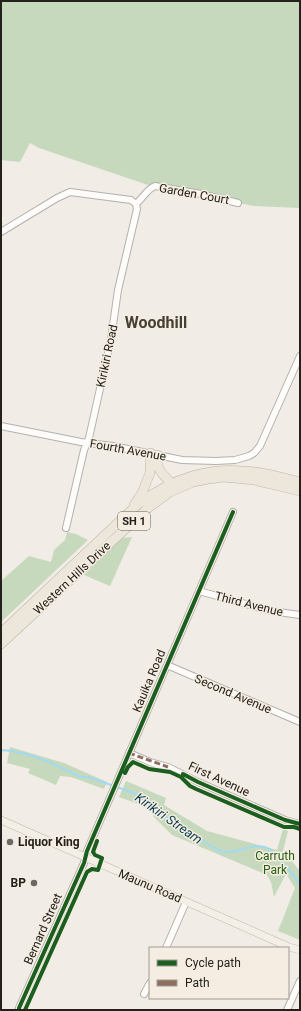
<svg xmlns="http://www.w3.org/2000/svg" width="301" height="1011" viewBox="0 0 301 1011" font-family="Roboto,sans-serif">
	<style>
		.green { fill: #c6d9bc }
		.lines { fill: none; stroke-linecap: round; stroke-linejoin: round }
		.stream { stroke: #a0daf3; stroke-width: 2 }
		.minor-casing { stroke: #b4b1ac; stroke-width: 8 }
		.major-casing { stroke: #bcb5a6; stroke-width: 8 }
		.highway-casing { stroke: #bcb5a6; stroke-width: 10 }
		.minor { stroke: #fdfcfb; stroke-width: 6 }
		.major { stroke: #f3efe7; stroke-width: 7 }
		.highway { stroke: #ece7da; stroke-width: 9 }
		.quiet { stroke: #8d6e63; stroke-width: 3; stroke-dasharray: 6 3; stroke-linecap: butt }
		.cycleway-casing { stroke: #f5ede1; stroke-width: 6 }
		.cycleway { stroke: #1b5e20; stroke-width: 4 }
		.poi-dot { fill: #6c6863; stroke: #f5ede1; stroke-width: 1.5 }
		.labels { text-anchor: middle; stroke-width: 3; stroke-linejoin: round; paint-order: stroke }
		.shield { fill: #f5ede1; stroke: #635e58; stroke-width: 1 }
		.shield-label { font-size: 11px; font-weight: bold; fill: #24211d }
		.street-label { font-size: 12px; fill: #24211d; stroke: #f5ede1 }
		.poi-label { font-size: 12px; font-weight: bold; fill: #24211d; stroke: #f5ede1; text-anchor: start }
		.park-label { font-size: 12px; fill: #245e11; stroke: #f5ede1 }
		.water-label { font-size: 13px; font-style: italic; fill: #093e51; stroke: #f5ede1 }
		.district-label { font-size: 16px; font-weight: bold; fill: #454036; stroke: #f5ede1 }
	</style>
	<rect width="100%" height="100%" fill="#f1ece6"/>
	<path class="green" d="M1,1H300V208L254,206L151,186L39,148L30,143L20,162L1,160Z
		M67,532L76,534L88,540L1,622V581L29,556L51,562L54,550L65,540Z
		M132,537L110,586L84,575L122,538Z
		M10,747L64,763L107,782L104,789L71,777L60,776L56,785L28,773L30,769L7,763Z
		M126,781L166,798L164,805L207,831L277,850L283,829L288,831L283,851L300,871V940L278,931L295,888L286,874L274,897L271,882L267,875L172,835L153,816L155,810L119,797Z"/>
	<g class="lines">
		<path class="stream" d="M1,750C29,751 55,765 81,777H88L134,793L159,809L176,826L213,847C229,861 251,840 267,848C274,851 280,860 285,866C290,872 297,878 300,885"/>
		<defs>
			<path id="minor" d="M1,232L57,198L70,192L131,200L136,204
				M1,426L81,442L113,446L182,460L216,461L235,460L249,456L254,453L260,446L300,356
				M66,528L84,450L89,438L111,339L118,290L137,209L136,204C143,198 147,189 155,186L201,194L238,203
				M199,591L271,611L300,615
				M167,665L300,722
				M129,753L150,762L168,767L198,782L285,820L300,824
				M166,948L186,902
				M144,994L150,983
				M19,1008L84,863L87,851L233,512
				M287,1010L300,981"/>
			<path id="major" d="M1,820L289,947L300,950"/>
			<path id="highway" d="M157,455C156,470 162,473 171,483
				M134,505L142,493L150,473L151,453
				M1,633L138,504C175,477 210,466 255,472C270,474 285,478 300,482
				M1,644L148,508L170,492L193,482L208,479L224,477L254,480L300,491"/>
		</defs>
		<use href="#minor" class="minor-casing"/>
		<use href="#major" class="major-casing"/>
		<use href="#highway" class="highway-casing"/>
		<use href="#minor" class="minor"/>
		<use href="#major" class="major"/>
		<use href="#highway" class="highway"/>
		<path class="quiet" d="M129,753L168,767"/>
		<defs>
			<path id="cycleway" d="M125,773L128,767L133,762L149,769L170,772L181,777L190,786L196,789L284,827H294L300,829
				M183,774L198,782L285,820L300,824
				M19,1010V1008L84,863L87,851L233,512
				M25,1010L87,872L92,869L98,870L102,858L95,855L93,852L97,841"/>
		</defs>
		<use href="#cycleway" class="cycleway-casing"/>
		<use href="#cycleway" class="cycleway"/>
	</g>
	<g class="poi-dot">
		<circle cx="10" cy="842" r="4"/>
		<circle cx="34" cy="883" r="4"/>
	</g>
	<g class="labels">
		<rect class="shield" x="118" y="512" width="32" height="18" rx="3"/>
		<g class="shield-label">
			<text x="134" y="525">SH 1</text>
		</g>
		<g class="street-label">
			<text transform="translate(194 194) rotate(10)" y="4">Garden Court</text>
			<text transform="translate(107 356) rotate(-78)" y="4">Kirikiri Road</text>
			<text transform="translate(128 450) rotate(10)" y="4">Fourth Avenue</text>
			<text transform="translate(72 578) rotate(-43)" y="4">Western Hills Drive</text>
			<text transform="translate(249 604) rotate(14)" y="4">Third Avenue</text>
			<text transform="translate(149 681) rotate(-67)" y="4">Kauika Road</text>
			<text transform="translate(233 694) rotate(23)" y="4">Second Avenue</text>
			<text transform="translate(219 779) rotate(25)" y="4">First Avenue</text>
			<text transform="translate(150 886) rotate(23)" y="4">Maunu Road</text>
			<text transform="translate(43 929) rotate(-66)" y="4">Bernard Street</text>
		</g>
		<g class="poi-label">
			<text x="18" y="846">Liquor King</text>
			<text x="26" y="887" text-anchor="end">BP</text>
		</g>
		<g class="park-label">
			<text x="275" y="860">Carruth<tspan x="275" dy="14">Park</tspan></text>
		</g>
		<g class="water-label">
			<text transform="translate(169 818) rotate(35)" y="5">Kirikiri Stream</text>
		</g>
		<g class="district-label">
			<text x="156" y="328">Woodhill</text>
		</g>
	</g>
	<rect width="301" height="1011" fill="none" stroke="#24211d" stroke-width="4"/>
	<rect x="149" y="947" width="140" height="52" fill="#f5ede1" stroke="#a19b93"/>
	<rect x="157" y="960" width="20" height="6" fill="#1b5e20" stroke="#a19b93"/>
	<text x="185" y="967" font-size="12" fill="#24211d">Cycle path</text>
	<rect x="157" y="980" width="20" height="6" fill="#8d6e63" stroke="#a19b93"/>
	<text x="185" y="987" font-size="12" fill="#24211d">Path</text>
</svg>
